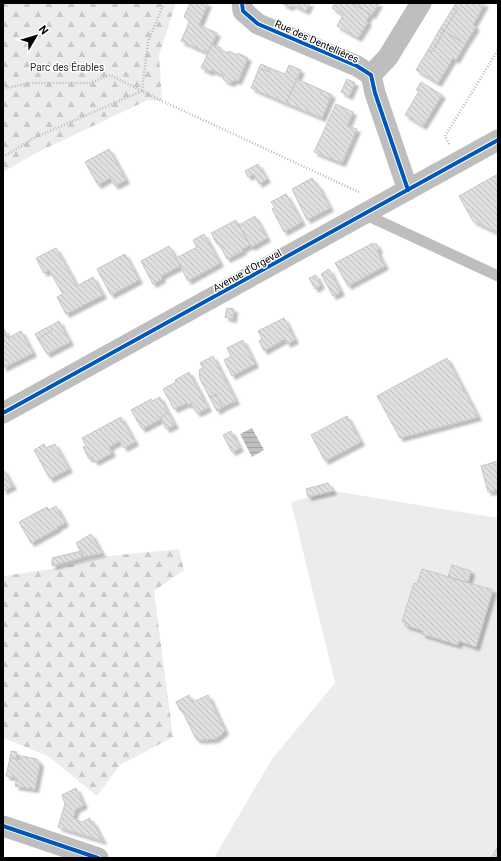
<svg xmlns="http://www.w3.org/2000/svg" width="501" height="861" viewBox="0 0 501 861" font-family="Roboto,sans-serif">
	<style>
		.forest { fill: url(#forest-firs) }
		.park { fill: #ececec }
		.water { fill: url(#water-rules) }
		.building { fill: url(#building-back-hatch); stroke: #c7c7c7; filter: url(#shadow) }
		.lines { fill: none; stroke-linecap: round; stroke-linejoin: round }
		.path { stroke: #b9b9b9; stroke-width: 2.5; stroke-dasharray: 1 2; stroke-linecap: butt }
		.lane { stroke: #bebebe; stroke-width: 11 }
		.street { stroke: #bebebe; stroke-width: 21 }
		.cycleway-casing { stroke: #fff; stroke-width: 6 }
		.cycleway { stroke: #0057b8; stroke-width: 4 }
		.labels { text-anchor: middle; stroke-width: 3; stroke-linejoin: round; paint-order: stroke }
		.street-label { font-size: 10px; fill: #000; stroke: #fff }
		.park-label { font-size: 10px; fill: #333; stroke: #fff }
	</style>
	<defs>
		<pattern id="forest-firs" width="22" height="20" patternUnits="userSpaceOnUse"><rect width="22" height="20" fill="#ececec"/><path d="M5 1l3.5 6h-7zM16 11l3.5 6h-7z" fill="#c9c9c9"/></pattern>
		<pattern id="water-rules" width="6" height="5" patternUnits="userSpaceOnUse"><rect width="6" height="5" fill="#bfbfbf"/><path d="M0 2.5h6" fill="none" stroke="#a2a2a2"/></pattern>
		<pattern id="building-back-hatch" width="6" height="6" patternUnits="userSpaceOnUse"><rect width="6" height="6" fill="#dfdfdf"/><path d="M-1 5l2 2M0 0l6 6M5-1l2 2" fill="none" stroke="#bebebe"/></pattern>
		<filter id="shadow"><feDropShadow dx="3.5" dy="3.5" stdDeviation="1" flood-color="#0004"/></filter>
	</defs>
	<rect width="100%" height="100%" fill="#fff"/>
	<path class="forest" d="M3,3H176L159,55L162,101L148,100L38,152L3,172Z
		M179,549L184,570L154,591L173,737L120,765L97,796L48,756L3,738V576L52,569L108,556Z"/>
	<path class="park" d="M333,491L498,518V846L491,858H214L272,759L335,683L291,502Z"/>
	<path class="water" d="M252,428L264,450L252,457L240,434Z"/>
	<path class="building" d="M190,3H208L199,25L217,33L208,53L181,41L190,20L184,17Z
		M281,3H310L306,11L292,4L290,7Z
		M335,3H352L370,14L366,21L368,22L358,38L337,26L343,15L332,8Z
		M352,3H379L372,15Z
		M456,3H485L473,25L476,27L465,44L444,31L457,10L453,8Z
		M453,8L457,10L444,31L440,29Z
		M440,29L444,31L432,52L428,50Z
		M444,31L465,44L456,60L453,58L438,83L416,70L428,50L432,52Z
		M212,44L221,48L220,50L228,53L229,51L237,55L238,53L248,58L238,81L235,80L230,83L224,80L223,75L211,70L210,72L201,68Z
		M261,64L270,68L269,72L259,68Z
		M289,65L301,70L286,103L251,88L259,68L269,72L270,68L285,74Z
		M297,79L322,90L321,94L330,99L322,118L286,103Z
		M347,79L355,83L349,96L341,92Z
		M421,82L442,95L423,126L405,115L419,91L416,90Z
		M322,90L332,95L330,99L321,94Z
		M336,104L353,112L347,126L357,129L342,163L314,152Z
		M109,149L126,180L115,186L110,178L98,185L85,162Z
		M258,164L267,179L259,184L254,174L248,177L245,171Z
		M498,174V233L473,221L459,196Z
		M312,178L316,185H318L330,208L307,220L292,189Z
		M286,194L302,222L284,232L272,209L275,208L271,202Z
		M255,216L267,238L251,247L239,225Z
		M236,220L250,245L242,249L243,251L227,259L219,243L217,244L211,233Z
		M204,234L220,263L188,281L176,258L197,247L193,240Z
		M373,243L374,245L376,243L379,250L377,251L385,266L348,286L335,263Z
		M169,246L180,266L161,276L162,279L153,284L141,261Z
		M56,248L77,286L93,277L103,295L66,314L57,297L63,294L49,270L44,273L36,258Z
		M125,254L139,280L111,295L97,269Z
		M329,269L341,292L333,296L321,274Z
		M316,275L321,285L315,289L309,278Z
		M227,308L234,309L233,319L225,317Z
		M284,318L295,340L287,344L285,339L264,351L259,341L262,339L258,331Z
		M59,321L70,342L47,354L38,339L53,330L50,326Z
		M50,326L53,330L38,339L35,334Z
		M4,329L8,338L21,331L33,353L3,368Z
		M243,340L255,364L232,376L224,360L231,356L227,348Z
		M213,356L236,401L223,407L216,394L210,398L200,379L199,370L203,368L200,363Z
		M447,358L478,417L400,438L377,396Z
		M189,372L208,408L198,413L196,412L191,403L188,405L187,403L174,409L163,389L176,382L175,380Z
		M216,394L223,407L217,411L210,398Z
		M160,397L168,413L161,417V419L142,429L131,410L151,399L152,401Z
		M168,413L175,425L166,429L161,417Z
		M347,416L361,442L325,461L311,435Z
		M121,417L135,442L124,448L120,441L109,447L112,453L95,462L92,457L89,459L83,447L86,446L82,438Z
		M231,431L240,448L232,452L223,435Z
		M44,444L46,448L55,444L69,469L50,479L34,450Z
		M498,461V490L488,492L481,466Z
		M3,469L13,486L3,491Z
		M328,483L333,491L308,497L306,489Z
		M56,506L65,523L57,527L58,528L31,543L19,522L47,507L49,510Z
		M91,534L102,553L84,557L76,543Z
		M81,551L84,557L52,566V558Z
		M452,565L471,571L468,583L448,577Z
		M422,569L493,590L476,647L459,641L458,645L422,634L423,631L405,625L406,623L402,622L414,583L417,584Z
		M189,695L193,702L208,695L225,731L222,734L215,739L202,740L196,739L182,710H180L176,702Z
		M11,751L17,752L16,759L10,758Z
		M22,756L37,759L40,764L35,789L15,786L17,778L6,776L10,758L21,760Z
		M76,788L84,805L76,809L73,818L82,822L90,818L92,823L93,822L103,841L58,827L65,804L62,795Z
		M498,846V858H491Z"/>
	<g class="lines">
		<path class="path" d="M164,3L148,42L142,91L162,101L361,193
			M3,89L29,83H90L110,75L142,91
			M449,144L445,136L498,50
			M3,157L36,137L142,91"/>
		<path class="lane" d="M364,214L498,276"/>
		<path class="street" d="M242,3L243,11L258,24L357,66L371,75L375,93L408,190
			M371,75L388,57L421,3
			M3,413L498,140
			M3,826L98,858"/>
		<defs>
			<path id="cycleway" d="M242,3L243,11L258,24L357,66L371,75L375,93L408,190
				M3,413L498,140
				M3,826L98,858"/>
		</defs>
		<use href="#cycleway" class="cycleway-casing"/>
		<use href="#cycleway" class="cycleway"/>
	</g>
	<g class="labels">
		<g class="street-label">
			<text transform="translate(317 41) rotate(24)" y="4">Rue des Dentellières</text>
			<text transform="translate(247 270) rotate(-29)" y="4">Avenue d'Orgeval</text>
		</g>
		<g class="park-label">
			<text x="67" y="71">Parc des Érables</text>
		</g>
	</g>
	<rect width="501" height="861" fill="none" stroke="#000000" stroke-width="8"/>
	<g transform="translate(36 36) rotate(52)" stroke="#ffffff" stroke-width="3" paint-order="stroke">
	<path d="M0-3L7 15L0 10L-7 15Z" fill="#000000"/>
	<text y="-6" font-size="11" font-weight="bold" text-anchor="middle" fill="#000000">N</text>
	</g>
</svg>
